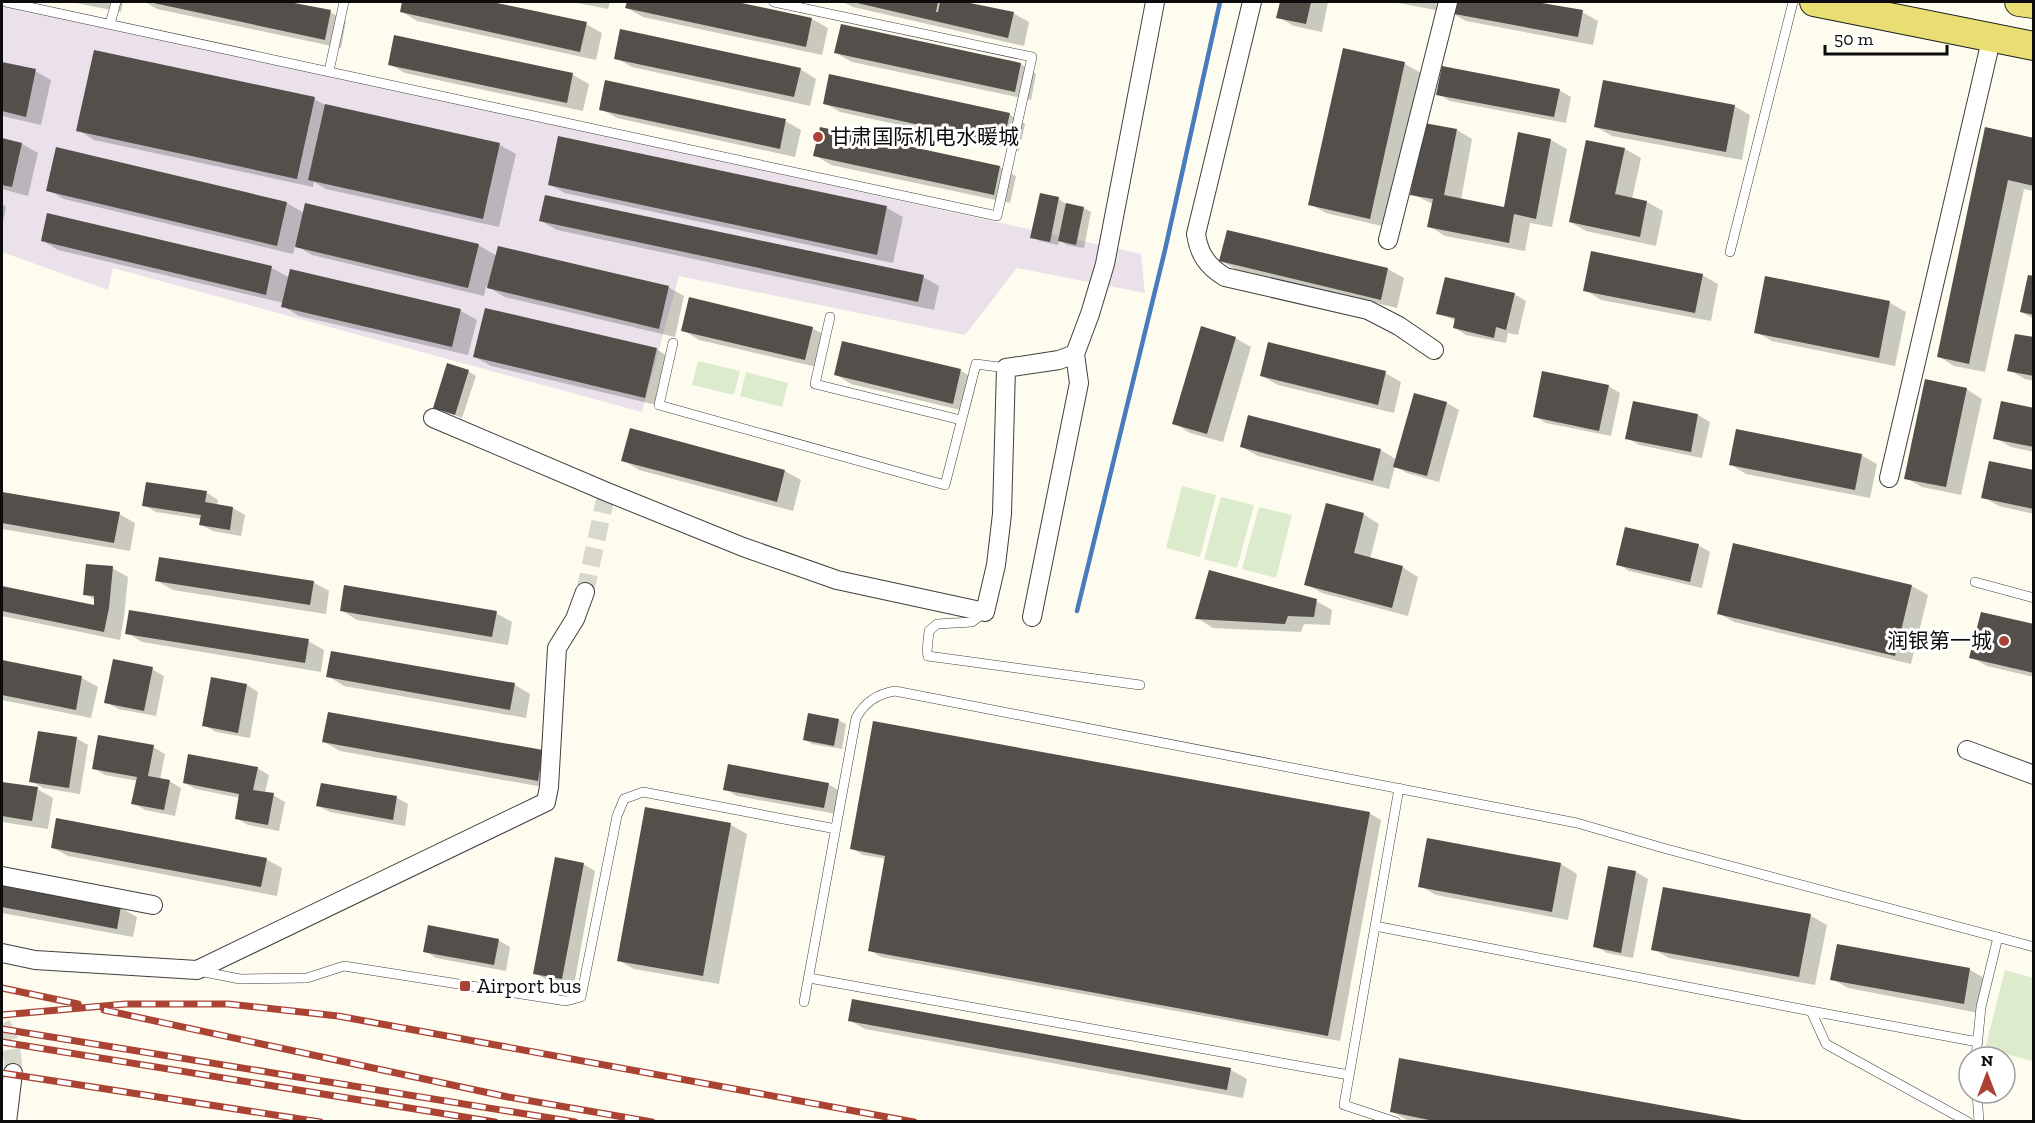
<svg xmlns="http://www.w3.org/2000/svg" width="2035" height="1123" viewBox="0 0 2035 1123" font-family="'Zilla Slab','Noto Sans SC',serif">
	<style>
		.industrial { fill: #eae1ea }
		.pitch { fill: #dcebcc }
		.shadow { fill: #0003 }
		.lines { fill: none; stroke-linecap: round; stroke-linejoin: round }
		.stream { stroke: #487bbc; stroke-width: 4.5 }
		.building { fill: #544f4a }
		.minor-tunnel { stroke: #d9d8cc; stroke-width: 18; stroke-dasharray: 18 9; stroke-linecap: butt }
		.service-casing { stroke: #3f3f3f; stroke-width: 10 }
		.minor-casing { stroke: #3f3f3f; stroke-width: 20 }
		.primary-casing { stroke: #1d1d1d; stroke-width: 30 }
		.service { stroke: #fff; stroke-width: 9 }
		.minor { stroke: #fff; stroke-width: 18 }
		.primary { stroke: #e8de73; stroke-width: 28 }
		.rail-casing { stroke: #ab4335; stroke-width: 7 }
		.rail { stroke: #fff; stroke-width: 4.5; stroke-dasharray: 14; stroke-linecap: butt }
		.poi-dot { fill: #ab4335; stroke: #fff; stroke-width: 2 }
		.labels { text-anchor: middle; stroke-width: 6; stroke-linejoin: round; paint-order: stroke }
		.poi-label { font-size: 21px; fill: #0c0c0c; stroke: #fff; text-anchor: start }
	</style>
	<rect width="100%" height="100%" fill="#fdfcee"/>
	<path class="industrial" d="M2,2L1141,254L1145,293L1017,268L965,335L679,276L642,412L113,268L108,290L2,252Z"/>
	<path class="pitch" d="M698,361L740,371L734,395L692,385Z
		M746,372L788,383L782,407L740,396Z
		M1182,486L1216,495L1200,557L1166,548Z
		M1221,497L1254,505L1237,568L1204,559Z
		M1259,507L1292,515L1276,578L1242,569Z
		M2005,970L2033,978V1061L1985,1049Z"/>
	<path class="shadow" d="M71,2H123L121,12Z
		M145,2H282L330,12L346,21L341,48L157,9Z
		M404,2H485L586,24L602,33L596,60L417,21L401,11Z
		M572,2H610L608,9Z
		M628,2H730L812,19L828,28L822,55L643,17L627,8Z
		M843,2H958L1013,13L1029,22L1024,46L853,7Z
		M1281,2H1328L1322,32L1294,26L1278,17Z
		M1392,2H1437L1436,10Z
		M1452,2H1528L1582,12L1598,21L1593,45L1466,21L1450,12Z
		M395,37L573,75L589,84L583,111L405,73L389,64Z
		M1345,50L1405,64L1421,73L1386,227L1326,213L1310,204Z
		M836,53L1021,64L1036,74L1031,100L852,62Z
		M616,58L800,69L816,79L810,106L632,67Z
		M2,63L35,71L51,80L41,125L2,116Z
		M1559,90L1571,97L1566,123L1450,101L1438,94Z
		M314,99L327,106L500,145L516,154L499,227L326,189L314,182L313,187L94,140L78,130Z
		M824,103L1009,114L1025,124L1019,151L840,112Z
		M1734,106L1750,115L1742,160L1612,136L1596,127Z
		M601,109L785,121L801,130L795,157L617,118Z
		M1986,129L2034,139V191L2024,189L1985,372L1954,366L1938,356Z
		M1457,130L1472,139L1461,200L1505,209L1551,140L1567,149L1552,227L1530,223L1525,251L1445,236L1429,226L1433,204L1412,194Z
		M559,138L887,208L903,217L893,263L565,193L549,184Z
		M2,139L22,144L38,153L28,196L2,189Z
		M1588,141L1625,149L1641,158L1632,199L1647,202L1663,211L1656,246L1586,231L1570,222Z
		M58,149L287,203L304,213L478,245L497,256L668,287L684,296L675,337L505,297L486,286L484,296L312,255L295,245L293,254L64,199L48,190Z
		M815,155L1000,167L1016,176L1010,203L831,165Z
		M1041,195L1059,199L1066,204L1084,208L1091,212L1084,248L1067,245L1059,240L1058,245L1040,241L1032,237Z
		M2,204L6,207L2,227Z
		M49,215L272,268L290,278L292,271L461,311L477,320L468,355L299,316L283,306L284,303L58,250L43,241Z
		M541,221L923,277L939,286L934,310L557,230Z
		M1221,261L1388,269L1404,278L1397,308L1237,270Z
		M1702,275L1718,284L1711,321L1601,300L1585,290Z
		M1766,278L1890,303L1906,312L1895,366L1772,341L1756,332Z
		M2034,278V319L2021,312Z
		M1514,294L1526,301L1518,335L1508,333L1506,343L1466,335L1455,328L1456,321L1438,313Z
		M812,328L828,337L821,368L699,340L683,330Z
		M1235,338L1251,347L1223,442L1190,433L1174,423Z
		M2034,339V381L2025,379L2009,370Z
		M843,343L961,371L977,380L969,412L851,384L835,374Z
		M656,349L672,359L661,406L491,366L475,357Z
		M468,371L476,376L462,418L435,407Z
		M1385,373L1401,382L1394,413L1278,385L1262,376Z
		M1608,386L1620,393L1611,436L1546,423L1534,416Z
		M1966,389L1982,399L1961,495L1922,487L1906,478Z
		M1415,394L1447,403L1459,410L1439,482L1407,473L1395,466L1389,489L1258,456L1242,447L1249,417L1381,450L1397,460Z
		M1634,402L1698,415L1710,422L1702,458L1639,445L1627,438Z
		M2034,410V452L2011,447L1995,438Z
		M631,430L785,471L801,480L793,511L639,470L623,460Z
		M1861,455L1877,464L1870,498L1746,474L1730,464Z
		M2034,472V514L1999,506L1983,497Z
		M207,493L218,500L217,506L233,508L245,515L241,536L213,531L201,525L202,519L156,512L144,505Z
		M2,494L119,514L135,523L130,551L2,529Z
		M1363,514L1379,524L1370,559L1402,567L1418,577L1408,616L1322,593L1306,584Z
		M1698,545L1710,552L1702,588L1629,571L1618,564Z
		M112,568L128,577L124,617L120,640L2,616V588L95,606V600L85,594Z
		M157,581L313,582L329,591L326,614L173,590Z
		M1912,586L1928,595L1911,664L1734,622L1718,613Z
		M1316,601L1332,610L1330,625L1304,624L1301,632L1213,628L1197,618Z
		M341,610L496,613L512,622L508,645L357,620Z
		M2034,626V677L1987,666L1971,657Z
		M127,633L308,641L324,650L321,672L142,642Z
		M2,662L82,678L98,687L91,718L2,700Z
		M152,669L164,676L156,716L118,709L106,702Z
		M328,676L515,685L530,694L526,718L344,686Z
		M247,685L258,692L250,738L216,732L204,725Z
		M838,720L846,724L842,749L812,744L804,739Z
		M76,738L88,745L80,794L43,788L31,781Z
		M324,742L543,752L554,789L340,751Z
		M153,747L165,754L160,780L169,781L181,788L175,816L145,810L133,803L138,781L105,775L93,768Z
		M257,768L269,775L265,793L273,795L285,802L279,831L248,825L236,818L240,798L196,789L184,783Z
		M2,783L37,789L53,798L48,829L2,822Z
		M828,784L840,791L836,814L737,796L725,789Z
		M397,798L408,804L405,826L330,812L318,806Z
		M646,809L731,825L747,834L719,984L634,969L618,960Z
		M1369,813L1381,820L1340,1041L881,957L869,950L886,859L863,855L851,848Z
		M52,847L266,859L282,868L277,896L68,856Z
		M583,864L595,871L574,985L547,980L535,973Z
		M1561,864L1577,874L1568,920L1436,895L1420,886Z
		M1609,868L1636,872L1648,879L1633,958L1607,953L1595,946Z
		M2,885L121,908L137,917L133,937L2,913Z
		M1811,916L1827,925L1815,985L1669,958L1653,949Z
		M498,940L510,947L506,971L436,958L425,951Z
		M1970,970L1986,979L1979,1013L1848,988L1832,979Z
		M853,1001L1231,1070L1247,1079L1243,1098L865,1029L849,1020Z
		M1391,1111L1741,1122H1414L1407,1120Z"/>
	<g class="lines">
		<path class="stream" d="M1077,611L1165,250L1220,2"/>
	</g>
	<path class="building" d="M149,2H289L331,10L325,40Z
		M402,2H492L587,22L580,52L400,12Z
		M627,2H737L812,18L806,47L625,8Z
		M853,2H938L936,12H938L940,2L951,3V2H965L1014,12L1008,38Z
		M1280,2H1311L1306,24L1276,18Z
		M1451,2H1536L1583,10L1578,37L1449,13Z
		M841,24L1021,63L1015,92L834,53Z
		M620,29L801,68L794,97L614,59Z
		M394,35L573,73L567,103L388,65Z
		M1343,48L1405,62L1370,219L1308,205Z
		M94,50L315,97L297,179L76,131Z
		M2,62L36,69L26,117L2,111Z
		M1442,66L1560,89L1554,117L1436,95Z
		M829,74L1010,113L1003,143L823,104Z
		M605,80L786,119L780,149L599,110Z
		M1603,80L1735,105L1726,152L1594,127Z
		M325,104L500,143L483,219L308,180Z
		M1424,123L1457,129L1444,195L1504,207L1518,132L1551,139L1536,219L1514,214L1509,243L1427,227L1433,199L1410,195Z
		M820,127L1000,166L994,195L813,156Z
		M1985,127L2034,138V186L2008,180L1969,364L1937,357Z
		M558,136L887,206L877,255L548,185Z
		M2,138L22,143L12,187L2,185Z
		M1586,140L1625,148L1615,194L1647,201L1640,237L1569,222Z
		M56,147L287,202L277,246L46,191Z
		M1040,193L1059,197L1050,242L1030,238Z
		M545,195L924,275L918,302L539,221Z
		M305,203L479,244L468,288L295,247Z
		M1066,203L1084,207L1076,245L1058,241Z
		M47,213L272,266L266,295L41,241Z
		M1227,230L1388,268L1381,300L1219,261Z
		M498,246L669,286L659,329L487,288Z
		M1591,251L1703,274L1695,313L1583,291Z
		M290,269L461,309L452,347L281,307Z
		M2028,275L2034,276V315L2020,312Z
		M1765,276L1890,301L1879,358L1754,333Z
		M1445,277L1515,293L1506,330L1496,327L1494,338L1453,328L1455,318L1436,314Z
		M689,297L813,327L805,360L681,331Z
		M485,308L657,348L645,398L473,357Z
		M1201,326L1236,337L1207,434L1172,424Z
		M2015,334L2034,337V376L2007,371Z
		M842,341L961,369L953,404L834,375Z
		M1268,342L1386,371L1378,405L1260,376Z
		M447,363L469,370L455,415L433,408Z
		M1542,371L1609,385L1599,431L1533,417Z
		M1925,379L1967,388L1946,487L1904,479Z
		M1414,393L1447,402L1427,476L1393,467Z
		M1633,401L1698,414L1691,452L1625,439Z
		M2001,401L2034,408V447L1993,439Z
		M1248,415L1381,449L1373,481L1240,447Z
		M630,428L785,470L777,502L621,461Z
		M1736,429L1862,454L1855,490L1729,465Z
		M1989,461L2034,470V509L1981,498Z
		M146,482L207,491L205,502L233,507L230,530L199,525L201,515L142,506Z
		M2,492L120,512L114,543L2,523Z
		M1326,503L1364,513L1354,553L1403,566L1392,608L1304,585Z
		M1625,527L1699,544L1690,582L1616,565Z
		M1733,543L1912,585L1895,656L1717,614Z
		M159,557L314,581L310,605L155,581Z
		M86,564L113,566L109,608L104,632L2,611V586L94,605V596L83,595Z
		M1209,570L1317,599L1314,617L1288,616L1285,624L1195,619Z
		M344,585L497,611L492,637L340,611Z
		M129,610L309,639L305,663L125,634Z
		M1981,612L2034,624V673L1969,658Z
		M331,651L515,683L510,710L326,677Z
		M113,659L153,667L144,711L104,703Z
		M2,660L82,676L76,710L2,695Z
		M211,677L247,684L238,733L202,726Z
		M328,712L543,750L538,781L322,742Z
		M808,713L839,719L834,746L803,740Z
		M873,721L1370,812L1328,1036L868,951L885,856L850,849Z
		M38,731L77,737L69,788L29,782Z
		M98,735L154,745L148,776L170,780L164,810L131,804L137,777L92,769Z
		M188,754L258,767L253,790L274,793L268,825L235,819L239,794L183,783Z
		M728,764L829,783L824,808L723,790Z
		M2,782L38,787L32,821L2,816Z
		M321,783L397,796L393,820L316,806Z
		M645,807L731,823L703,976L617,961Z
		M56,818L267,858L261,887L51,848Z
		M1427,838L1561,863L1552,912L1418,887Z
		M555,857L584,863L562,979L533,974Z
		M1608,866L1636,871L1621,953L1593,947Z
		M2,883L121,906L117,929L2,907Z
		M1663,887L1811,914L1799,977L1651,950Z
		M428,925L499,939L494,965L423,952Z
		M1837,944L1970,968L1964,1004L1830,980Z
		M852,999L1231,1068L1227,1090L848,1021Z
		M1399,1058L1743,1120V1122H1439L1390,1112Z"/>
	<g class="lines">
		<path class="minor-tunnel" d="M585,592L605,500
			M2,1024C10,1038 14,1057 13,1073"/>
		<defs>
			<path id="service" d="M6,2L997,216L1032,57L774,2
				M110,24L116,2
				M329,71L344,2
				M1730,252L1793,2
				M830,317L815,384L961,420
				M673,343L659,405L945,485L976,364L1006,368
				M1975,582L2034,598
				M985,612L972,622L937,624L929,631L927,651L928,656L1140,685
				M1375,926L1811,1011L1978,1042
				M199,971L240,979L307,978L344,966L566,1001L581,997L617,816L624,799L643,792L836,829
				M809,978L1349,1075
				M804,1002L856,718C865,702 877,694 895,691L1577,823L1663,848L2034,947
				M1811,1011L1826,1044L1968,1122
				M1976,1057L1981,1007L1998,937
				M1977,1093L1979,1122
				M1396,1122L1344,1105L1399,788"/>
			<path id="minor" d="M1252,2L1196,234C1199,254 1207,266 1225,277L1368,310L1399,326L1434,350
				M1388,240L1448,2
				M433,418L607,492L743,547L837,580L985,612L996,565L1002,514L1006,368L1059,360L1075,354L1090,314L1105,264L1155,2
				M1889,478L1992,36
				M1032,617L1079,383L1075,354
				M1967,750L2034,775
				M2,876L153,905
				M2,953L35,960L197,970L546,802L549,787L557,648L575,619L585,592
				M7,1122L13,1073"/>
			<path id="primary" d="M1814,2L2034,46
				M2019,2L2034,4"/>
		</defs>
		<use href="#service" class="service-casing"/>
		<use href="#minor" class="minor-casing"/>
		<use href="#primary" class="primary-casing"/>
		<use href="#service" class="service"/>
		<use href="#minor" class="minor"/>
		<use href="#primary" class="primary"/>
		<defs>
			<path id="rail" d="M2,988L78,1004
				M104,1010L508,1097L652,1122
				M2,1015L126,1004H228L338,1016L914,1122
				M2,1029L575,1122
				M2,1042L495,1122
				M2,1073L320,1122"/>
		</defs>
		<use href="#rail" class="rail-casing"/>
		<use href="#rail" class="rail"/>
	</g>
	<g class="poi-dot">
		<circle cx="818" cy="137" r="6"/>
		<circle cx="2004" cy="641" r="6"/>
		<rect x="459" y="980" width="12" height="12" rx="3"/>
	</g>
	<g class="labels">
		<g class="poi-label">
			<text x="830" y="144">甘肃国际机电水暖城</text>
			<text x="1992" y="648" text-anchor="end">润银第一城</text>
			<text x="477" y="993">Airport bus</text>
		</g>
	</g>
	<rect width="2035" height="1123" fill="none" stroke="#0c0c0c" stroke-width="6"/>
	<g transform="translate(1987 1075)"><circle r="28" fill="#ffffff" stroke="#9e9e9e" stroke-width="1.5"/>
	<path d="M0-4.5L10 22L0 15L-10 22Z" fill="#ab4335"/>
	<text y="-9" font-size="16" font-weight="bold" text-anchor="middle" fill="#0c0c0c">N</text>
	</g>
	<path d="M1825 45v9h122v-9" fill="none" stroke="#0c0c0c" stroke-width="3"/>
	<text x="1834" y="45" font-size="18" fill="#0c0c0c" stroke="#ffffff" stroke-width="4.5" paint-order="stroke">50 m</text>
</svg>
